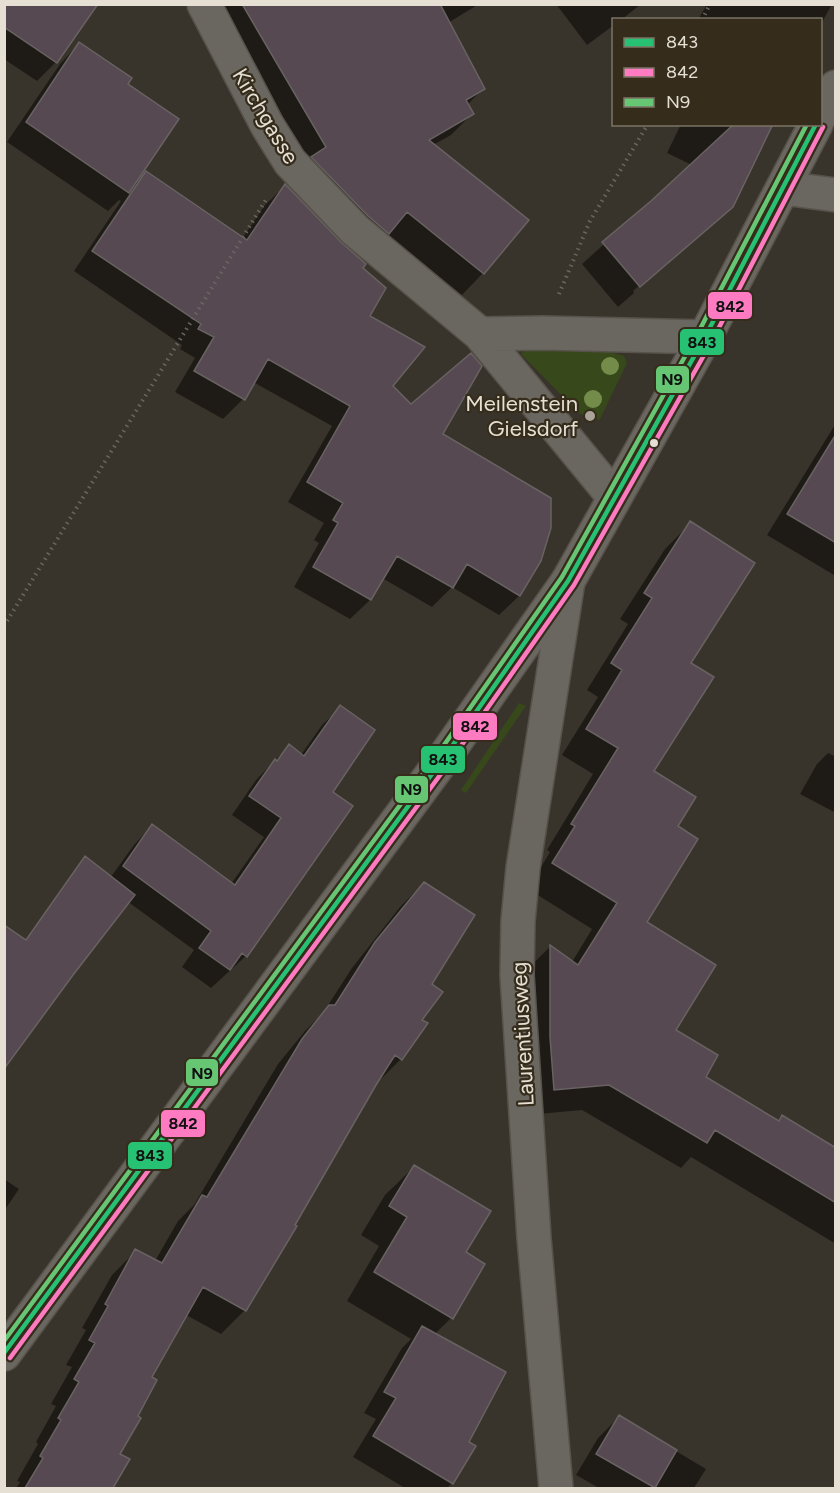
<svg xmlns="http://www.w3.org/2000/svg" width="840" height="1493" viewBox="0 0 840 1493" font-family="Figtree,sans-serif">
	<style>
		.green { fill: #37481b }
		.shadow { fill: #0007 }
		.building { fill: #574951; stroke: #686362; stroke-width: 1.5 }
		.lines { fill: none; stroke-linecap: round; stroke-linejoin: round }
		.minor-casing { stroke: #57524a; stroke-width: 36 }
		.tertiary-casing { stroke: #57524a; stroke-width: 36 }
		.path { stroke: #696660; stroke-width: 4; stroke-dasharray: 1.5 4.5; stroke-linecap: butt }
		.minor { stroke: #6a6660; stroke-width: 33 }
		.tertiary { stroke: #6a6660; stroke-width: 33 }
		.bus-1-casing { stroke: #352c1b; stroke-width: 9 }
		.bus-2-casing { stroke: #352c1b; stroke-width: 9 }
		.bus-3-casing { stroke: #352c1b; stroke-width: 9 }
		.bus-1 { stroke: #26c172; stroke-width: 4.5 }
		.bus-2 { stroke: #fe7ac1; stroke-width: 4.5 }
		.bus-3 { stroke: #66c674; stroke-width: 4.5 }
		.tree { fill: #748c4a }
		.poi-dot { fill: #a9a399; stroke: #352c1b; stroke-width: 2 }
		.bus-dot { fill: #e5dfd4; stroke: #352c1b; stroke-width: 2 }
		.labels { text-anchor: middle; stroke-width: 4.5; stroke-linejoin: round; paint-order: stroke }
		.street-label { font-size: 22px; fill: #e5dfd4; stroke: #352c1b }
		.poi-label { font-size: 22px; fill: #e5dfd4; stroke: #352c1b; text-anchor: end }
		.line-badge { stroke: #352c1b; stroke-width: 2 }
		.pale-badge-label { font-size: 16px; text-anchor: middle; font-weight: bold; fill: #111 }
	</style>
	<rect width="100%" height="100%" fill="#39342b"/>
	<path class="green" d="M526,348L607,351L624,356L627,363L600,419L593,420L579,413L521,354Z
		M519,703L526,706L466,793L461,790Z"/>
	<path class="shadow" d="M4,4L56,62L37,81L4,59Z
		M208,4H479L448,23L483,89L467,105L472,114L451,135L433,145L483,273L462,295L387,234L367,255Z
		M556,4H641L621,20H614V25L587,45Z
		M707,4H832L820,26V20H698Z
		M79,44L125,84L135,184L146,173L242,239L265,205L285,186L361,268L368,316L391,387L441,435L540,561L519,596L499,615L452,587L432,607L382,578L370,600L350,619L294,587L319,543L314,540L324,523L288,502L332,426L253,382L243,399L223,419L175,392L195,358L180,349L182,345L74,271L121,201L119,200L108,211L7,142L60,64Z
		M681,124H772L732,206L715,222V220L633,291L634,293L618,307L582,264L692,165L667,153Z
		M836,423V574L834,575L767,535Z
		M691,523L689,664L652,772L676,827L645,922L674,1031L704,1077L778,1122L782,1117L836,1150V1244L691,1157L681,1168L582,1110L528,1115L524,972L550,947L572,962L592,929L528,889L550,852L547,850L593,774L562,755L598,697L587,690L628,624L620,619L665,549Z
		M341,707L246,956L211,988L182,967L194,950L105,885L134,845L152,826L231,884L264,837L232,815L256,780L289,746L301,755L322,725Z
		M828,753L836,757V813L800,794L817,764Z
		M424,883L430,985L420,1020L401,1059L377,1083L293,1226L295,1227L245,1310L221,1334L186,1315L150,1377L118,1454L128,1460L112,1488H16L20,1482L17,1481L38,1444L36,1442L56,1406L51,1404L72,1367L66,1365L86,1330L82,1328L112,1275L136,1251L155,1261L178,1221L194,1205L278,1064L305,1031L323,1013L352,968L400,907Z
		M414,1167L464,1253L483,1264L451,1318L435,1334L467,1443L452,1483L447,1488H405L353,1457L376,1419L364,1413L402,1348L411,1339L347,1301L379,1246L361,1235L385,1195Z
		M4,1179L19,1189L4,1211Z
		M619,1417L706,1469L694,1488H599L576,1475L598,1438Z"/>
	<path class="building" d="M4,4H98L57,63L4,27Z
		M242,4H440L485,89L466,100L474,114L429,140L529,220L484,274L407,212L389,234L368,216L311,157L326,147Z
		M79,42L132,78L128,84L179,119L129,193L26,122Z
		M734,124H773L733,207L640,287L602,242L651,201Z
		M146,171L247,240L285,184L342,243L366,264L363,268L386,288L370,316L425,347L393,386L411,404L471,353L482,366L443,434L551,498V528L541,561L520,596L467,564L453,588L397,556L371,600L313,567L338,523L333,520L343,503L307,482L350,406L268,359L245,400L194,371L214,337L198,329L201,324L92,251Z
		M836,434V543L787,514Z
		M690,521L755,563L691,663L714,677L654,771L696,797L678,826L698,839L647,922L716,965L676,1030L718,1055L706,1077L779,1121L782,1115L836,1148V1203L715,1130L707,1143L609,1085L554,1090L550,1037V945L578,965L617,903L552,863L575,826L571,824L618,748L586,729L622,670L611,663L652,598L644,593Z
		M340,705L375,730L333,792L353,806L247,957L242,953L230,970L199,948L211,931L123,866L152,824L235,885L281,818L249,796L275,759L277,761L289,744L304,756Z
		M85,856L135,895L73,975L4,1069V925L26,940Z
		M424,882L475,915L432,984L443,992L422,1020L428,1023L402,1060L395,1055L376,1085L295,1225L297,1226L246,1311L203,1287L152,1377L157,1380L138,1416L141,1418L120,1454L130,1459L113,1488H25L43,1458L40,1456L61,1420L58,1418L79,1382L74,1379L95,1343L89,1340L108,1306L105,1304L135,1249L162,1263L202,1195L207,1197L302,1039L329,1005H335L375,942Z
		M414,1165L491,1211L466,1252L485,1264L453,1319L374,1272L407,1217L389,1206Z
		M422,1326L506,1372L469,1442L476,1446L453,1484L373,1436L396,1398L384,1392Z
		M619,1415L677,1450L655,1488L596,1454Z"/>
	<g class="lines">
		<defs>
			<path id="minor" d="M204,4L267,125L290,162L355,230L480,334L614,497
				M783,188L836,195
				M480,334L543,333L705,337
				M556,1488L534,1238L517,975L518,921L523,868L568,581"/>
			<path id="tertiary" d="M820,116L836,87
				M4,1354L443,759L568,581L705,337L816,124"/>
		</defs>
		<use href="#minor" class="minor-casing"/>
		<use href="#tertiary" class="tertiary-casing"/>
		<path class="path" d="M702,20L710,4
			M559,294L590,221L648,124
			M4,626L267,198"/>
		<use href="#minor" class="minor"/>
		<use href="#tertiary" class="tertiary"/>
		<defs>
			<path id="bus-1" d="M4,1353L443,759L568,581L705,337L816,124"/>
			<path id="bus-2" d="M10,1358L449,763L574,585L712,341L823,127"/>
			<path id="bus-3" d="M4,1341L437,755L562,577L698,333L807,124"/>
		</defs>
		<use href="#bus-1" class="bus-1-casing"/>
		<use href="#bus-2" class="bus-2-casing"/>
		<use href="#bus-3" class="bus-3-casing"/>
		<use href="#bus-1" class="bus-1"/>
		<use href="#bus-2" class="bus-2"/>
		<use href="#bus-3" class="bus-3"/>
	</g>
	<g class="tree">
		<circle cx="610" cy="366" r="9"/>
		<circle cx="593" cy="399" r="9"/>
	</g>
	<circle class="poi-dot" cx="590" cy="416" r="6"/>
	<circle class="bus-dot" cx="654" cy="443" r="5"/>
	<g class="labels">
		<g class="street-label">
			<text transform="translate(266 116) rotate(59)" y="8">Kirchgasse</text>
			<text transform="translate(522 1034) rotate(-93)" y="8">Laurentiusweg</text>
		</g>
		<g class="poi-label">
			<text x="578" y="411">Meilenstein<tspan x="578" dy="25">Gielsdorf</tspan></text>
		</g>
	</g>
	<g class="line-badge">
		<rect x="707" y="291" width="46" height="29" rx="6" fill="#fe7ac1"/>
		<rect x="679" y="328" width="46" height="28" rx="6" fill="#26c172"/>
		<rect x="655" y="365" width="35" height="29" rx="6" fill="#66c674"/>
		<rect x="452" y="712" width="46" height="29" rx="6" fill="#fe7ac1"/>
		<rect x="420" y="745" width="46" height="29" rx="6" fill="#26c172"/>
		<rect x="394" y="775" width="35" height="29" rx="6" fill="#66c674"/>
		<rect x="185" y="1058" width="34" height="29" rx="6" fill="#66c674"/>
		<rect x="160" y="1109" width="46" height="29" rx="6" fill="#fe7ac1"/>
		<rect x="127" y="1141" width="46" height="29" rx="6" fill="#26c172"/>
	</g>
	<g class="pale-badge-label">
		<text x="730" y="312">842</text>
		<text x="702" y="348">843</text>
		<text x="672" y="385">N9</text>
		<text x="475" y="732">842</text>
		<text x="443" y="765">843</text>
		<text x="411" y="795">N9</text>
		<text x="202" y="1079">N9</text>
		<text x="183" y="1129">842</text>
		<text x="150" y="1161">843</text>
	</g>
	<rect width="840" height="1493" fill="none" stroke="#e5dfd4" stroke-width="12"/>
	<rect x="612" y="18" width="210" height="108" fill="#352c1b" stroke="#7b7465" stroke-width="1.5"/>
	<rect x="624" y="38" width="30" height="9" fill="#26c172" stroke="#7b7465" stroke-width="1.5"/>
	<text x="666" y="48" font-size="18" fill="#e5dfd4">843</text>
	<rect x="624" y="68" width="30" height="9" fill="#fe7ac1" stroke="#7b7465" stroke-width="1.5"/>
	<text x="666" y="78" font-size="18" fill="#e5dfd4">842</text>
	<rect x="624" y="98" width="30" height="9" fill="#66c674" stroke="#7b7465" stroke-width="1.5"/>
	<text x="666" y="108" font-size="18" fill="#e5dfd4">N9</text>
</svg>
